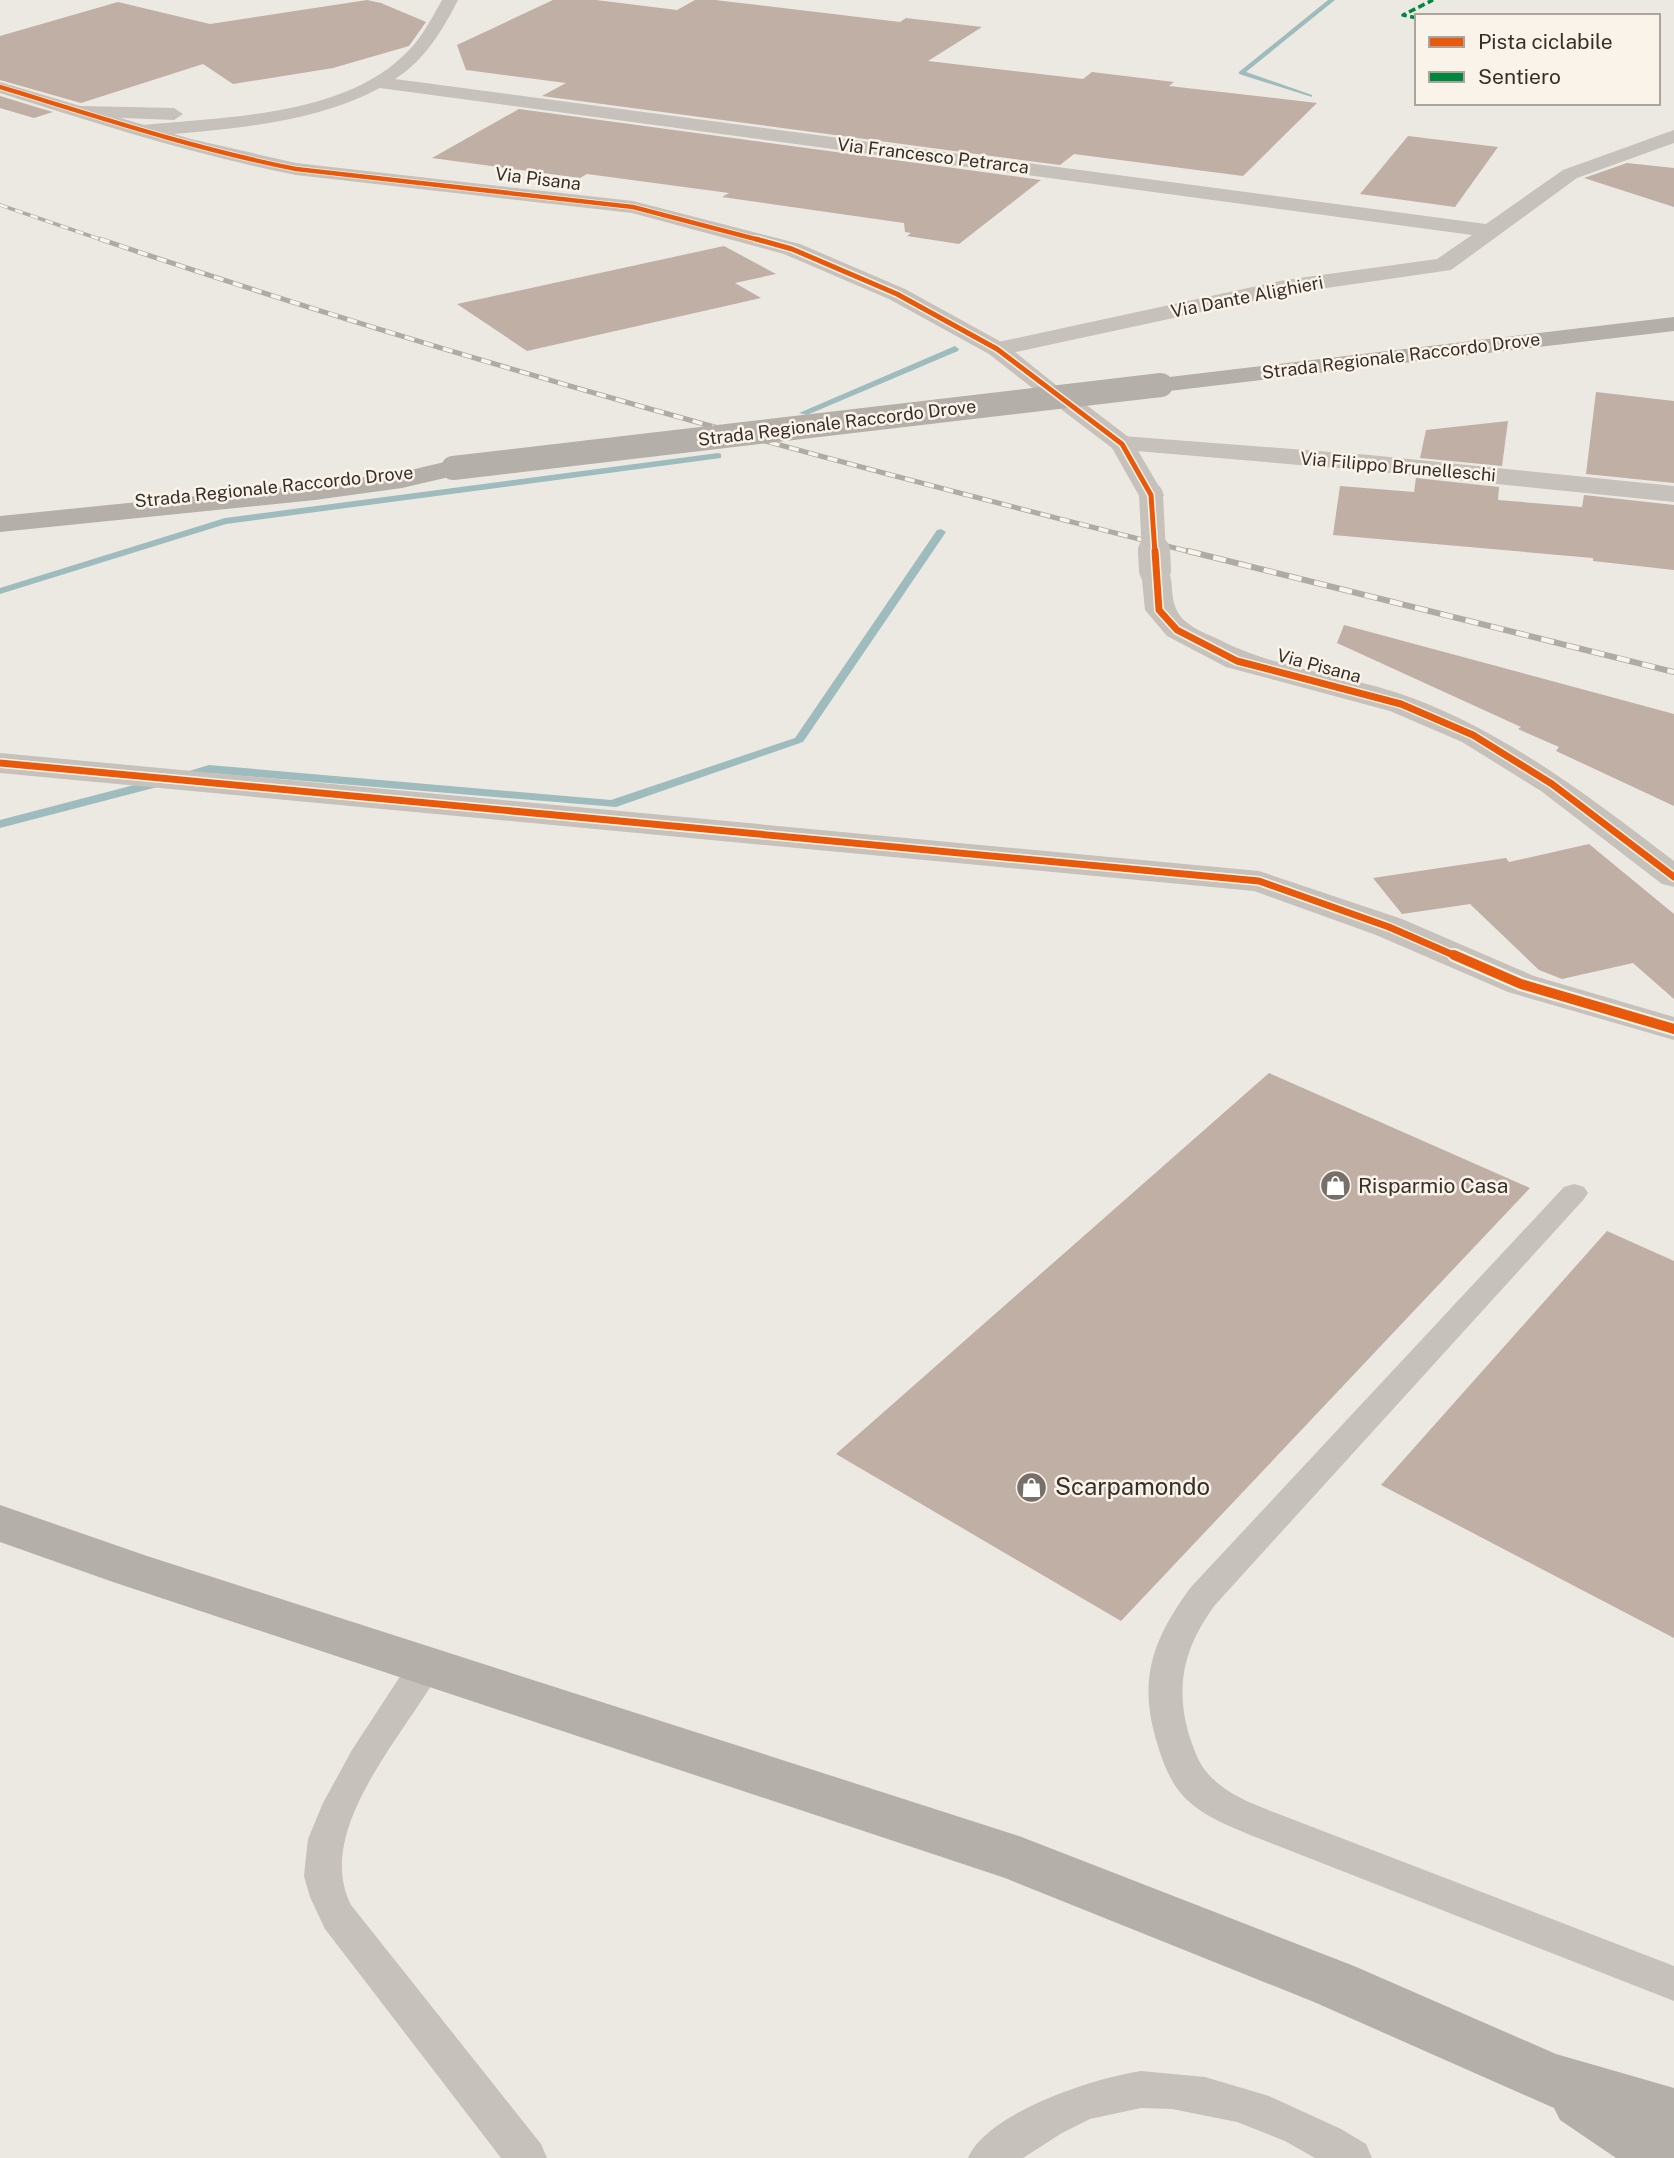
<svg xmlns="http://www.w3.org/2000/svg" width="1674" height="2158" viewBox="0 0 1674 2158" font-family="'Public Sans',sans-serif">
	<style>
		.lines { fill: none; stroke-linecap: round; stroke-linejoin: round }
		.stream { fill: #9ebbbd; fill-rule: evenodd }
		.building { fill: #bfafa4 }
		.service { fill: #c6c1ba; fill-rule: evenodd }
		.minor { fill: #c6c1ba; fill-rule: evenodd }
		.tertiary { fill: #c6c1ba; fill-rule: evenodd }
		.primary { fill: #b5afaa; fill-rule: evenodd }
		.rail-far2-casing { stroke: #aeaaa5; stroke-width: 3.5 }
		.rail-far1-casing { stroke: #aeaaa5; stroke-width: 5 }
		.rail-casing { stroke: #aeaaa5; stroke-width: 6 }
		.rail-far2 { stroke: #f9f3e9; stroke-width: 2.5; stroke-dasharray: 8; stroke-linecap: butt }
		.rail-far1 { stroke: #f9f3e9; stroke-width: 3.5; stroke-dasharray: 10; stroke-linecap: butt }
		.rail { stroke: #f9f3e9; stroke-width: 4.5; stroke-dasharray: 13; stroke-linecap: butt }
		.tertiary-bridge-far1 { stroke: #c6c1ba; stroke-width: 24 }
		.tertiary-bridge { stroke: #c6c1ba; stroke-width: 32 }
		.primary-bridge { stroke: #b5afaa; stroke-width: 24 }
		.quiet { stroke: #00873e; stroke-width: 3.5; stroke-dasharray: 7 3.5; stroke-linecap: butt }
		.cycleway-far3-casing { stroke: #f9f3e9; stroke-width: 6 }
		.cycleway-far2-casing { stroke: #f9f3e9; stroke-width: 8 }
		.cycleway-far1-casing { stroke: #f9f3e9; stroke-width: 10 }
		.cycleway-casing { stroke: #f9f3e9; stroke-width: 14 }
		.cycleway-far3 { stroke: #e8590c; stroke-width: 4.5 }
		.cycleway-far2 { stroke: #e8590c; stroke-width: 5 }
		.cycleway-far1 { stroke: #e8590c; stroke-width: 7 }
		.cycleway { stroke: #e8590c; stroke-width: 10 }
		.labels { text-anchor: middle; stroke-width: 5; stroke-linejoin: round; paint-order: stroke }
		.far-street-label { font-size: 18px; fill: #372e29; stroke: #f9f3e9 }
		.poi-label { font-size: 21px; fill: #372e29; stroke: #f9f3e9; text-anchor: start }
		.near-poi-label { font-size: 24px; fill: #372e29; stroke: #f9f3e9; text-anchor: start }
	</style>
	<rect width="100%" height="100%" fill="#ece9e2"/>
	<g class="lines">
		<path class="stream" d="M1328,0H1335L1246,72L1312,95V97L1239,74V72Z
			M955,346L959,349L958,351L807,415L799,413Z
			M718,453L721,454V458L226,524L0,594V588L225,518Z
			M941,529L946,532L803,742L616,807L209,773L180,781L174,777L176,775L209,765L611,800L795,738L937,530Z
			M161,778L165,779V785L0,828V820Z"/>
	</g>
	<path class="building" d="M367,0L381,3L426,22L409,46L333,68L233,84L203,64L81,103L0,80V36L118,2L210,24Z
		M553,0H596L677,10L695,0H715L900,22L906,18L982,27L928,61L1083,79L1092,72L1174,82L1169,86L1317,103L1243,176L1074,154L1060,165L542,96L566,83L466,70L457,45Z
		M0,96L36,107L53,112L34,118L0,108Z
		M519,109L1041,180L959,244L907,236L911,233L905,232L904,223L722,197L729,193L587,174L580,178L432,158Z
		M1408,136L1498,147L1455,207L1360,194Z
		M1627,163L1674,168V207L1584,178Z
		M724,246L776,274L735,283L761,298L527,351L457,304Z
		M1596,392L1674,401V483L1586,474Z
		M1508,421L1502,466L1420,458L1426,430Z
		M1416,478L1499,487L1498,500L1582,507L1584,495L1674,505V570L1593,561V558L1333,535L1340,486L1414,492Z
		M1344,625L1674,714V806L1556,751L1559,747L1518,729L1521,727L1337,643Z
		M1589,844L1674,914V999L1633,963L1562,979L1539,970L1470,904L1402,914L1373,878L1506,858L1509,862Z
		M1269,1073L1530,1188L1121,1621L836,1454Z
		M1607,1231L1674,1261V1638L1381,1485Z"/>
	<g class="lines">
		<path class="service" d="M1574,1184L1584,1187L1588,1193L1584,1199L1215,1605C1184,1647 1174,1687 1190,1738C1195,1752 1199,1765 1210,1776C1228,1795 1253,1804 1276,1813L1674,1966V2001L1250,1835C1227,1825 1203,1816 1185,1798C1172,1785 1163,1764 1158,1746C1137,1681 1152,1640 1191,1587L1564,1187Z
			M426,1651L438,1655L443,1665C409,1731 312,1828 351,1905L541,2144L547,2158H501L325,1929L310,1897L304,1876L308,1839L323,1803L352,1750L414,1655Z
			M1141,2071L1205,2077L1269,2096L1341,2129L1366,2144L1372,2158H1315L1285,2141L1237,2122L1172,2109L1141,2108L1090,2119L1062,2133L1023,2158H968C988,2112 1094,2078 1141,2071Z"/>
		<path class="minor" d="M442,0H458C442,31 425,60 395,79L1486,224L1563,170L1674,130V143L1577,178L1451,270L1285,294L997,356L989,354L985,349L989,344L1285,280L1437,259L1472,235L380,88C308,126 223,129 143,137L133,131L143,125C225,117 339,116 402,57C420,41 431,20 442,0Z
			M81,106L174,108L183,114L174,120L74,116L72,112L74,108Z
			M1122,436L1370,455L1674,486V502L1370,471L1113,449L1109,444L1113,439Z
			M0,753L1259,871L1402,919L1534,976L1674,1017V1040L1508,992L1376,935L1254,891L0,773Z"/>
		<path class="tertiary" d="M0,82L191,139L296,163L633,201L800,244L905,289L1005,344L1056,385L1053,390L1044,392L1035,390L989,354L889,299L784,254L632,213L296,175C195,155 98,124 0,93Z
			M1071,398L1080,400L1131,439L1164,495L1160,501L1151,503L1142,501L1112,448L1062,410L1059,405L1062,400Z
			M1155,562L1165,564C1178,583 1165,602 1185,621C1194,629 1207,634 1218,639C1279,671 1350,674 1415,699C1513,737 1591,798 1674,861V887L1662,884L1541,791L1462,742L1390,711L1226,667L1167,636L1145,610L1141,570L1145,564Z"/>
		<path class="primary" d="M1674,317V331L1161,392L1152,390L1149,385L1152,380L1161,378Z
			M453,460L462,462L466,468L462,474L402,488L315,500L0,532V516L315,484L402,472Z
			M0,1505L147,1556L1019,1836L1354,1966L1556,2054L1674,2088V2158H1616L1560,2120L1554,2108L1314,2002L1005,1878L113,1582L0,1542Z"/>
		<defs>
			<path id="rail-far2" d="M0,205L105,241"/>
			<path id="rail-far1" d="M100,239C460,361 826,461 1195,553"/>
			<path id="rail" d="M1188,551L1674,672"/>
		</defs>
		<use href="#rail-far2" class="rail-far2-casing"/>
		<use href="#rail-far1" class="rail-far1-casing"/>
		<use href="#rail" class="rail-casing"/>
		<use href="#rail-far2" class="rail-far2"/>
		<use href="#rail-far1" class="rail-far1"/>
		<use href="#rail" class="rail"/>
		<path class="tertiary-bridge-far1" d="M1151,495L1154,553"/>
		<path class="tertiary-bridge" d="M1154,551L1155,570"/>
		<path class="primary-bridge" d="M453,468L1161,385"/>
		<path class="quiet" d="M1417,18L1403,15L1433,0"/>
		<defs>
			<path id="cycleway-far3" d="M0,87C98,117 195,149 296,169L633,207L763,241"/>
			<path id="cycleway-far2" d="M756,239L792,249L897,294L997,349L1122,444L1151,495L1155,553"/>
			<path id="cycleway-far1" d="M1155,551L1159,610L1177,630L1237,661L1401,704L1473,735L1552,784L1674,877
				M0,763L1259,881L1389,927L1458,957"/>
			<path id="cycleway" d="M1454,955L1521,984L1674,1029"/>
		</defs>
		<use href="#cycleway-far3" class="cycleway-far3-casing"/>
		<use href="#cycleway-far2" class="cycleway-far2-casing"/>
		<use href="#cycleway-far1" class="cycleway-far1-casing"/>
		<use href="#cycleway" class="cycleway-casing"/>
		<use href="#cycleway-far3" class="cycleway-far3"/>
		<use href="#cycleway-far2" class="cycleway-far2"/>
		<use href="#cycleway-far1" class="cycleway-far1"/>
		<use href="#cycleway" class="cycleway"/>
	</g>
	<defs>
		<symbol id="shop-disc" viewBox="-11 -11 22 22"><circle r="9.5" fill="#766f6a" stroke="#f9f3e9"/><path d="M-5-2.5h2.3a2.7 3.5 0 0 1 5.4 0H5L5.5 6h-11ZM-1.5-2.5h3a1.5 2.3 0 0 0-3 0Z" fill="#fff"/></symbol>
	</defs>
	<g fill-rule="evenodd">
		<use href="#shop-disc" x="1318" y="1168" width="35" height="35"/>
		<use href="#shop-disc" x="1014" y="1470" width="35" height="35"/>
	</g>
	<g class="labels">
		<g class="far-street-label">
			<text transform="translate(933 156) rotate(7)" y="6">Via Francesco Petrarca</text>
			<text transform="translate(538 179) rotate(7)" y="6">Via Pisana</text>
			<text transform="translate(1247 297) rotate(-11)" y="6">Via Dante Alighieri</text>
			<text transform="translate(1401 356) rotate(-7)" y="6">Strada Regionale Raccordo Drove</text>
			<text transform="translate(837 423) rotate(-7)" y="6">Strada Regionale Raccordo Drove</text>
			<text transform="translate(1398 467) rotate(5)" y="6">Via Filippo Brunelleschi</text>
			<text transform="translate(274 487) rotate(-6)" y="6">Strada Regionale Raccordo Drove</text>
			<text transform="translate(1319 666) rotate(15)" y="6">Via Pisana</text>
		</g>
		<g class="poi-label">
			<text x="1358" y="1193">Risparmio Casa</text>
		</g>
		<g class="near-poi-label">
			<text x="1055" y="1495">Scarpamondo</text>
		</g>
	</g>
	<rect x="1415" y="14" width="245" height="91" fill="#f9f3e9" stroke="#aba49c" stroke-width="2"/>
	<rect x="1429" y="37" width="35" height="10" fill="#e8590c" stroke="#aba49c" stroke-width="2"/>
	<text x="1478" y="49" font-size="21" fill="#372e29">Pista ciclabile</text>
	<rect x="1429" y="72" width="35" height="10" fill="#00873e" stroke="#aba49c" stroke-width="2"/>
	<text x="1478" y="84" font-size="21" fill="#372e29">Sentiero</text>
</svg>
